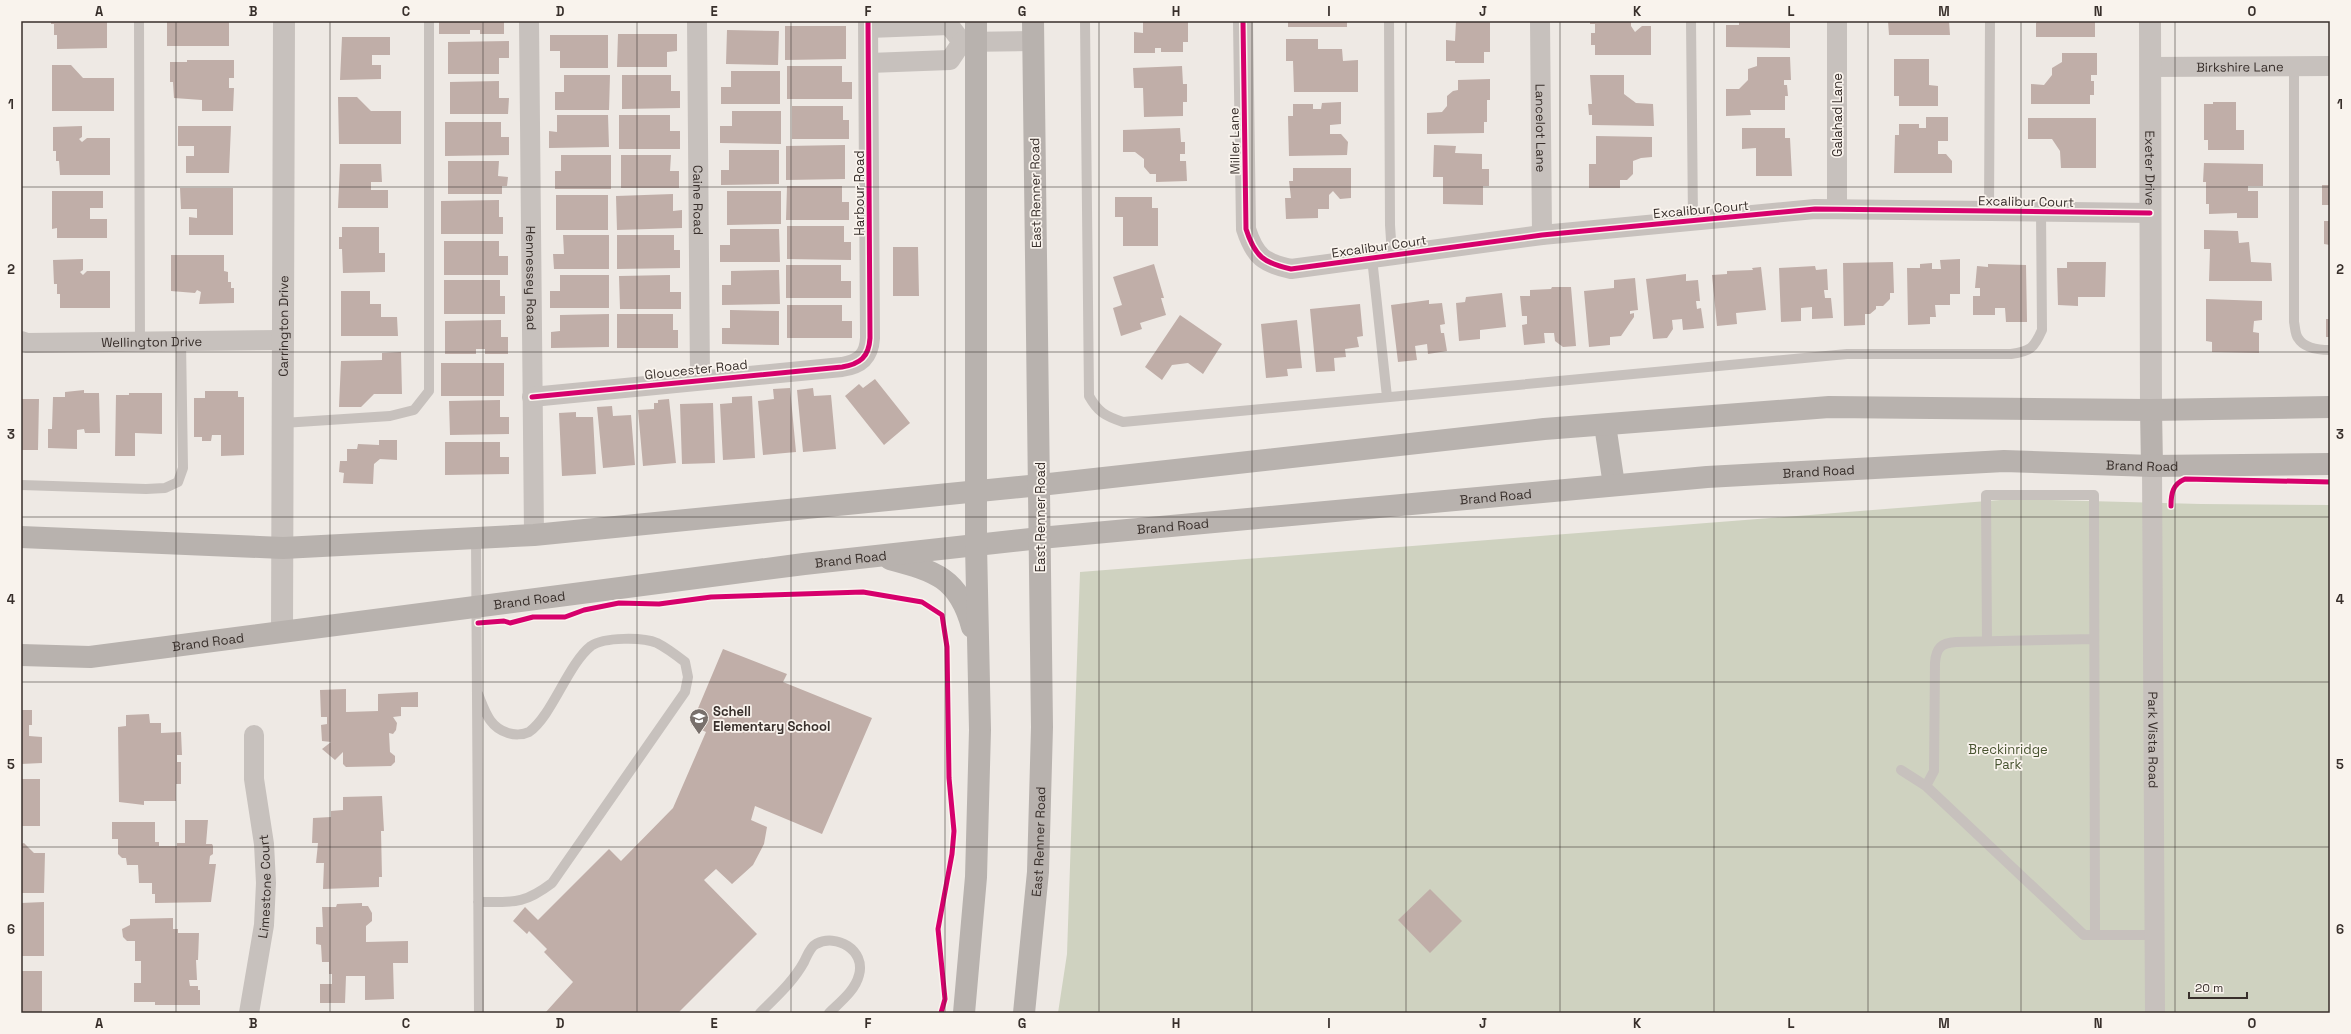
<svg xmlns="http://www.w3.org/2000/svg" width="2351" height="1034" font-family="'Space Grotesk',sans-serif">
	<rect width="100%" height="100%" fill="#eee9e4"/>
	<path fill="#cfd2c0" d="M2013 499 2201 504 2330 505V1013H1058L1067 954 1080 572Z"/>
	<path fill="#c0aea8" d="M51 21H107V48L57 49V35H54V24H51Z
		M167 21H229V46H167Z
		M439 21H504V34H480V30H470V34H439Z
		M1143 21H1188V42H1183V52H1161V48H1155V53H1134V32L1143 33Z
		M1288 21H1347V27H1288Z
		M1456 21H1490V52H1484V63H1455V61H1446V40L1455 41Z
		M1590 21H1631V26L1635 32 1642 26H1651V55H1595V45H1591V33H1595V24H1590Z
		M1739 21H1790V48L1726 47V25H1739Z
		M1888 21H1949L1950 35H1889Z
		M2038 21H2095V37H2036V23Z
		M785 26H846V59L785 60Z
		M727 30 779 31 778 65 726 64Z
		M618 34H677V51L667 52V67H617Z
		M550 35H608V68H560V51H550Z
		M342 37H390V55H372V65H381V79L340 80Z
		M1286 39H1318V49H1342L1343 61 1358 60V92H1294L1293 61H1286Z
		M509 41V58H499V74H448V42Z
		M2062 53H2097V75H2091V81H2094V95H2090V104H2031V84L2044 85 2052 75V68L2062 62Z
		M1757 57H1790L1791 80H1784V85H1787L1788 96H1785V110H1750L1751 115 1726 116V89H1739L1748 80V69L1757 66Z
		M1894 59H1929V85L1938 86V106H1899V96H1894Z
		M187 60H234V78H229V88H234L233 111H202V100L174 98 173 82H170V62H187Z
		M52 65H71L83 78H114V111H52Z
		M787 66H842V82H852V99H787Z
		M1182 66 1183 84H1187V102H1183V116L1144 117 1143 88H1134L1133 68Z
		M731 71H780V104H721V87H731Z
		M564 75H610L609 110H555V92H564Z
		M622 75H671V91H680V108L622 109Z
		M1590 75H1624V94L1636 103 1653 104 1654 126 1592 125V115H1589L1588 104H1592Z
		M1490 79V100H1487V122H1484V133L1427 134V113L1442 112 1447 106V96L1453 91 1458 90V80Z
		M499 81V98H509L508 114H450V82Z
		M338 97H357L371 111H401V144H339Z
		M1341 102V124L1330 125V134H1341L1348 142 1347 155 1289 156 1288 116H1293V104H1313V109H1321L1322 103Z
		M2213 102H2236V130H2244V150H2208V140H2204V104H2213Z
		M792 106H843V120H849V139H792Z
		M732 111H781V144L720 143V126H732Z
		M557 115H608L609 147 549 148V131L557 132Z
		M619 115H670V131H680V149H619Z
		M1926 117H1948V141H1938V154H1946L1952 161V173H1894L1895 135H1899V124H1919V128H1926Z
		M2028 118H2096V168H2061L2060 151 2052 139H2028Z
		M445 122H501V137H509V155L445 156Z
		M82 126V137L79 139 82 142 87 138H110V175H60L59 161H56V151H53V127Z
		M178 126H231L229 173H186V156H194V146H178Z
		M1180 128 1181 142H1185V154H1180V161H1186L1187 181 1156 182V174H1150L1144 167V159L1135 152H1123V130Z
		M1742 128H1785V138H1790L1792 176H1756V148L1742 149Z
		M1596 136 1652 137V157L1641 158 1633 161V174L1627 180H1620V188H1589V164H1596Z
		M845 145V179L786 180V146Z
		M1434 145 1456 146 1455 153 1482 154V169H1489V186H1483V205L1443 204V177H1433Z
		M729 150H779V184L721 185V170H729Z
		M561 155H611V189H555V171H561Z
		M621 155H671L670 171H679V188H621Z
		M448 161H499L498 176 508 177 507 186H502V194H448Z
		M2204 163 2263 164V186H2248V191H2258V218H2237V213L2209 214V204H2206V182H2203Z
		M340 164H381L382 182H371V190H388V208H338Z
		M1293 168H1351V198L1340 199 1333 191 1329 195V209H1318V218L1286 219 1285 198H1291L1289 181H1293Z
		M2322 185H2330V205H2322Z
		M787 186H842V202H849V220H786Z
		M180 188H233V235H189V217L197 218V209H181Z
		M52 191H103V208H90V219H107V238H57V228L52 229Z
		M727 191H781V224L727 225Z
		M673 194V211L682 210V228L617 230 616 196Z
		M556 195H608V230H556Z
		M1115 197H1152V208H1158V246H1123V217H1115Z
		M499 200V217H503V234H441V201Z
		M2324 221H2330V245L2324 244Z
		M787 226H844V242H851V260L787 259Z
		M342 227H379V253H385V272L343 273 342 249H339V237H342Z
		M730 229H779L780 262H720V245H730Z
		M2204 230 2238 231 2239 243 2249 242 2251 262 2271 263 2272 281H2209L2210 249H2204Z
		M563 235H609V269H554L553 254H564Z
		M617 235H674V250H680V268L617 269Z
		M444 241H499V256H508V275H444Z
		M893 247H918L919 296H893Z
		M171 255H224V271L228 272V282H231V288H234V303L199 304 201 292 197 290 195 293 171 291Z
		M83 259V270L80 272 83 275 87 271H110V308H60V294H57V284H54L53 260Z
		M1960 259V294H1950V305H1935L1936 317H1930V324L1908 325 1907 268H1920V264L1932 263V269H1941L1940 260Z
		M1893 262 1894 293H1890V299L1883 306H1876V309L1870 314H1865V325L1844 326 1843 263Z
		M2067 262H2106L2105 297H2078V306L2058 305 2057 268H2067Z
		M1154 264 1164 298H1161L1166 315 1140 323 1142 329 1121 336 1113 308 1122 305 1113 277Z
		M1988 264 2026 265 2027 322H2006L2005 308H1995V315H1973V296H1980V288H1975L1977 266 1988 267Z
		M786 265H841V281H851V298H786Z
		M1815 266 1816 270 1827 269 1828 290H1824L1825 298H1831L1833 318 1812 319V307L1801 308V321L1781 322 1779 268Z
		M1761 267 1766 310 1736 313 1737 324 1717 326 1712 275 1727 274V271L1753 270 1752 268Z
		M779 270 780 304 722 305V285H731V271Z
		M1686 274V281L1698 280 1700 301H1696L1697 309 1701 308 1704 328 1683 330 1682 319 1672 320 1673 329 1667 338 1653 339 1646 279Z
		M560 275H609V308H550V291H560Z
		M670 275V292H681V309H620L619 276Z
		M1635 278 1638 310 1630 311V314L1634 313V317L1621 336 1610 337V345L1589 347 1584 291 1614 288V280Z
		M444 280H500V296H505V314H444Z
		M1552 287H1571L1576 346 1563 347 1555 341 1554 333H1544L1545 343 1524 345 1522 325 1527 324V316H1522L1520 296H1530V290L1551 289Z
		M341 291H370V304H381V317H397L398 336H341Z
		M1502 293 1506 327 1480 330V339L1459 341 1456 303 1465 302 1466 297Z
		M2206 299 2262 301V320L2254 321 2253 332 2259 333V353L2212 352V342L2206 341Z
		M1429 300V304L1442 303 1445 324 1440 325 1441 333H1444L1447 351 1428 354 1427 344 1415 346 1417 360 1398 362 1391 305Z
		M1360 304 1363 336 1357 337 1359 347 1345 349 1346 357 1334 358 1335 371 1316 372 1310 309Z
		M787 305H842V321H852V338H787Z
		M730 310 779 311V345L722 344V328H730Z
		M609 314V347L551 348V332L560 331V315Z
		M617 314H673V330H678V348H617Z
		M1180 315 1222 344 1203 374 1188 363 1172 365 1162 380 1145 367Z
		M2326 319H2330V337H2326Z
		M501 320V337H508V354H485V349H476V354H445V321Z
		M1297 320 1302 368 1287 369 1288 376 1266 378 1261 324Z
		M401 352 402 394H374L361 407H339L341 361 382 360V353Z
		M441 363H504V396H441Z
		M875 379 910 423 884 445 845 396 859 384 863 388Z
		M790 388 796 452 763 455 758 401 774 399 773 389Z
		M813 388 814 396 831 395 836 449 803 452 797 390Z
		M84 390V393H99L100 433H85L84 429 77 430V449L48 448V429H52L53 397H65V392Z
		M205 391H238V397H244V455L221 456V435H212L211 441H202V437H194V398H205Z
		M129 393H162V434L135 433V456H115L116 395H129Z
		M752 396 755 458 723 460 720 404 732 403V397Z
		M21 399H39L38 450H21Z
		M669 399 676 463 643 466 638 410 654 409V403H658V400Z
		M500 400V417H509V434L450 435 449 401Z
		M713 403 715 463 682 464 680 404Z
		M612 406 613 416 631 415 635 465 603 468 597 407Z
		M576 412V417H593L596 474 562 476 559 413Z
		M379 440H397V460L380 459 374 464 373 484 343 483 344 473 339 472 340 461H347V449H357L358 444 379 445Z
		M445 442H500V457H509V474L445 475Z
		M723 649 787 674 783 682 872 718 822 834 755 806 751 820 767 827 764 844 753 865 732 884 716 869 704 880 757 934 678 1013H545L573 982 544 952 547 949 529 931 527 934 513 921 525 907 538 920 609 849 621 861 673 808 706 732 691 725Z
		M346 689V712L378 711V694L418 692V707H401V716L393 717 397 723 396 730 393 734 389 733 390 752 395 756V762L391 766 346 767 343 764V752L335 760 322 749 331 742 322 741 321 725 327 724V717H321L320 690Z
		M21 710H32V725H29V736L42 737V763L21 764Z
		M149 714 150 723H161V733L181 732 182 755H177V762H181V784H176V801H144V805L119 802 118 727 126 726V715Z
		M21 779H40V826H21Z
		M382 796 384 831H381L382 877H379V887L323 889 324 863H316L318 843H312L313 818 331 817V811L343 810V797Z
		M185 820H208L206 844H212L213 846V854L210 856 209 864H216L211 902 155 903V894H152V883H139L138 865H127L126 858H122L118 854V839H112V822H155V842H159V846H177V843H185Z
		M24 843 34 853H45L44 893H21V844Z
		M1430 889 1462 921 1430 953 1398 920Z
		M44 902V956H21V903Z
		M362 903V906H368L372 913V921L366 926V942L408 941V963H393L394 999 365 1000V976H346L345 1003H320V984H332V974H329V962H322L321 945 316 944V927H323L322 907H336L337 904Z
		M173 918V929H178V933H199L198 960H196L197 980H189L190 986H198V990H200V1005H155V1002H134V983H141V961H135V941H127L123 937 122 929 130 925V919Z
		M21 971H42V1013H21Z"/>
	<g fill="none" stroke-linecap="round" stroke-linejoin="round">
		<path stroke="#c7c1bd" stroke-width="10" d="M139 21 140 342
			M1085 21 1089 396C1098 412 1105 416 1123 422L1847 354H2011C2031 351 2034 348 2042 330L2041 212
			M1389 21 1390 225 1392 255
			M1691 21 1693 221
			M2294 66V322C2295 326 2295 334 2298 338 2304 348 2319 350 2330 350
			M1989 211 1990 21
			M1372 258 1387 397
			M283 423 390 416 414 410 429 391V21
			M21 485 146 489 165 488 178 482 183 468 181 342
			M476 538 479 1013
			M1987 641 1986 495H2094L2095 935
			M478 694C485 711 489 727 508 733 514 735 523 735 529 732 552 716 568 664 591 646 604 637 643 637 657 643 667 648 676 655 685 662L688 677 685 692 552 883C523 905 513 902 478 902
			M1901 770 1926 786 2084 935H2155
			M1926 786 1934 771 1935 663C1936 648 1941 643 1956 642L2094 639
			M760 1013C776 997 793 982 804 962 807 956 810 947 816 944 836 933 866 950 859 975 855 991 840 1002 829 1013"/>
		<g stroke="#c7c1bd" stroke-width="20">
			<path id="s1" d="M529 21 534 535"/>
			<path id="s2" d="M697 21 700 379"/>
			<path d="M1243 21 1246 229C1255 257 1264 263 1291 269L1542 235 1815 209 2150 213"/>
			<path id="s3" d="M1540 21 1542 235"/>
			<path d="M869 28 949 25 962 42"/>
			<path d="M962 42 1033 41"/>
			<path d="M869 63 950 60 962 42"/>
			<path id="s4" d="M2150 67 2330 66"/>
			<path d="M1837 209V21"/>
			<path id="s5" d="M21 341 27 343 282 340"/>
			<path d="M532 397 842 367C860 364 869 357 870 338L868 21"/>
			<path id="s6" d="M2152 466 2155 1013"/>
			<path id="s7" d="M249 1013 264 925 266 883 264 844 254 779V735"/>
		</g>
		<g stroke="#c7c1bd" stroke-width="22">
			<path id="s8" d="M2150 21 2151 410"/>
			<path id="s9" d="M282 631 284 21"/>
		</g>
		<g stroke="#b8b2ae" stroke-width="22">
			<path d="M2151 410 2152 466"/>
			<path d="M1605 425 1614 485"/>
			<path d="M21 537 283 548 534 535 1040 485 1544 429 1829 407 2151 410 2330 407"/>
			<path d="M890 559C935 571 959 578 972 627"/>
			<path id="s10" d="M21 655 90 657 804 564 1040 538 1707 477 2004 461 2152 466 2330 464"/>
			<path d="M964 1013 976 877 980 730 976 545V21"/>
			<path id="s11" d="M1024 1013 1038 872 1042 727 1033 21"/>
		</g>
		<g stroke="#f9f3ed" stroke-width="8">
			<path id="cycleway" d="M1243 21 1246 229C1255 257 1264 263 1291 269L1542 235 1815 209 2150 213
				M532 397 842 367C860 364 869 357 870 338L868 21
				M2171 506C2171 493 2173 484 2185 479L2330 482
				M478 623 504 621 510 623 533 617H565L584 610 619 603 659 604 711 597 863 592 922 602 942 615 947 647 949 778 954 831 952 854 938 929 945 999 941 1013"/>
		</g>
		<use href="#cycleway" stroke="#d6006c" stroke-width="5"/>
	</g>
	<path fill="none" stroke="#382f2b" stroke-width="1" stroke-opacity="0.55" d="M176 21V1013M330 21V1013M483 21V1013M637 21V1013M791 21V1013M945 21V1013M1099 21V1013M1252 21V1013M1406 21V1013M1560 21V1013M1714 21V1013M1868 21V1013M2021 21V1013M2175 21V1013M21 187H2330M21 352H2330M21 517H2330M21 682H2330M21 847H2330"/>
	<defs>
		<g id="school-pin" transform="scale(1)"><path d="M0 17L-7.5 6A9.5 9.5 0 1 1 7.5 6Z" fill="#78706c" stroke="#f9f3ed"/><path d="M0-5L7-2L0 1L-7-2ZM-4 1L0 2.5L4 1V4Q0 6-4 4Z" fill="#fff"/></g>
	</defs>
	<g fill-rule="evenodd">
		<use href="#school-pin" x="699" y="718"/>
	</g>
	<g text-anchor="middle" stroke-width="3.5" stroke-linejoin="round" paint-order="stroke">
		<g font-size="13" fill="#382f2b" stroke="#f9f3ed">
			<text dy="5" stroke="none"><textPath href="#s4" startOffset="90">Birkshire Lane</textPath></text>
			<text transform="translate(1837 115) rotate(-90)" y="5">Galahad Lane</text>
			<text dy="5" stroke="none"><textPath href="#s3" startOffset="107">Lancelot Lane</textPath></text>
			<text transform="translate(1234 141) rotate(-91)" y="5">Miller Lane</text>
			<text dy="5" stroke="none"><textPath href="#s8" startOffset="147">Exeter Drive</textPath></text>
			<text transform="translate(859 193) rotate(-90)" y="5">Harbour Road</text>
			<text transform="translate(1035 193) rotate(-91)" y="5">East Renner Road</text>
			<text dy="5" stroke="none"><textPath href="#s2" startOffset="179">Caine Road</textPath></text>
			<text transform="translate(2026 201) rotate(1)" y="5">Excalibur Court</text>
			<text transform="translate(1701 209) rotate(-5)" y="5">Excalibur Court</text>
			<text transform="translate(1379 246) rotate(-8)" y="5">Excalibur Court</text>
			<text dy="5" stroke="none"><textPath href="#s1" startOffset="257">Hennessey Road</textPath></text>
			<text dy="5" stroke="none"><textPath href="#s9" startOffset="305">Carrington Drive</textPath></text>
			<text dy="5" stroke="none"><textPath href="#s5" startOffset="131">Wellington Drive</textPath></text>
			<text transform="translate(696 369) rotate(-6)" y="5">Gloucester Road</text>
			<text dy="5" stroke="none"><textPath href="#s10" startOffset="2132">Brand Road</textPath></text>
			<text dy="5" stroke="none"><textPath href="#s10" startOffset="1808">Brand Road</textPath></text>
			<text dy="5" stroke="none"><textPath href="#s10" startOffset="1484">Brand Road</textPath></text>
			<text transform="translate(1040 517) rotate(-90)" y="5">East Renner Road</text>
			<text dy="5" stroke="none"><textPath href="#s10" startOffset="1160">Brand Road</textPath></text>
			<text dy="5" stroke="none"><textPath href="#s10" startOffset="836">Brand Road</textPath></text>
			<text dy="5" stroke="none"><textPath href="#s10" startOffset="512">Brand Road</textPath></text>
			<text dy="5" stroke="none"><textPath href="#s10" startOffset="188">Brand Road</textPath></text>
			<text dy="5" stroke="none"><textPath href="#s6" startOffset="274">Park Vista Road</textPath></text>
			<text dy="5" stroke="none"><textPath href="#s11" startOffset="172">East Renner Road</textPath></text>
			<text dy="5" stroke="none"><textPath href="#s7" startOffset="128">Limestone Court</textPath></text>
		</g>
		<g font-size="13" font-weight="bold" fill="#382f2b" stroke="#f9f3ed" text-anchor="start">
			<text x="713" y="716">Schell<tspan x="713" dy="15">Elementary School</tspan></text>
		</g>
		<g font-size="13" fill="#485431" stroke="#f9f3ed">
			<text x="2008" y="754">Breckinridge<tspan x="2008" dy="15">Park</tspan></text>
		</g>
	</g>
	<rect width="2351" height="1034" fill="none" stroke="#f9f3ed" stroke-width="44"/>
	<path d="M2189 992v6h58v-6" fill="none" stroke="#382f2b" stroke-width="2"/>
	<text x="2195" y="992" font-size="12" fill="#382f2b" stroke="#f9f3ed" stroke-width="3" paint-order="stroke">20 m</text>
	<rect x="22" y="22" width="2307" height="990" fill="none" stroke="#382f2b" stroke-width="1.5"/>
	<g font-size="13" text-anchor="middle" font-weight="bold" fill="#382f2b">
		<text x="99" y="16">A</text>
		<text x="253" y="16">B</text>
		<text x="406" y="16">C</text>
		<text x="560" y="16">D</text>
		<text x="714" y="16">E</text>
		<text x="868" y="16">F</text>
		<text x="1022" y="16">G</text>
		<text x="1176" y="16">H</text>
		<text x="1329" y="16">I</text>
		<text x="1483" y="16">J</text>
		<text x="1637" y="16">K</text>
		<text x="1791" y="16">L</text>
		<text x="1944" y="16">M</text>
		<text x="2098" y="16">N</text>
		<text x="2252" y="16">O</text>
		<text x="11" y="109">1</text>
		<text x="2340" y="109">1</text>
		<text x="11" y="274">2</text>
		<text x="2340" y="274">2</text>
		<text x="11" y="439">3</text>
		<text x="2340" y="439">3</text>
		<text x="11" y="604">4</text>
		<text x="2340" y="604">4</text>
		<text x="11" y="769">5</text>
		<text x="2340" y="769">5</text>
		<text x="11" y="934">6</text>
		<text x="2340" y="934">6</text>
		<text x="99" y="1028">A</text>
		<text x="253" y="1028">B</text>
		<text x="406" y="1028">C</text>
		<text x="560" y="1028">D</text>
		<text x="714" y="1028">E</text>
		<text x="868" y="1028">F</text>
		<text x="1022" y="1028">G</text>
		<text x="1176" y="1028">H</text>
		<text x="1329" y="1028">I</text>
		<text x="1483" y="1028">J</text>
		<text x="1637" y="1028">K</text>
		<text x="1791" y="1028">L</text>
		<text x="1944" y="1028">M</text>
		<text x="2098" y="1028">N</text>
		<text x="2252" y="1028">O</text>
	</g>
</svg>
